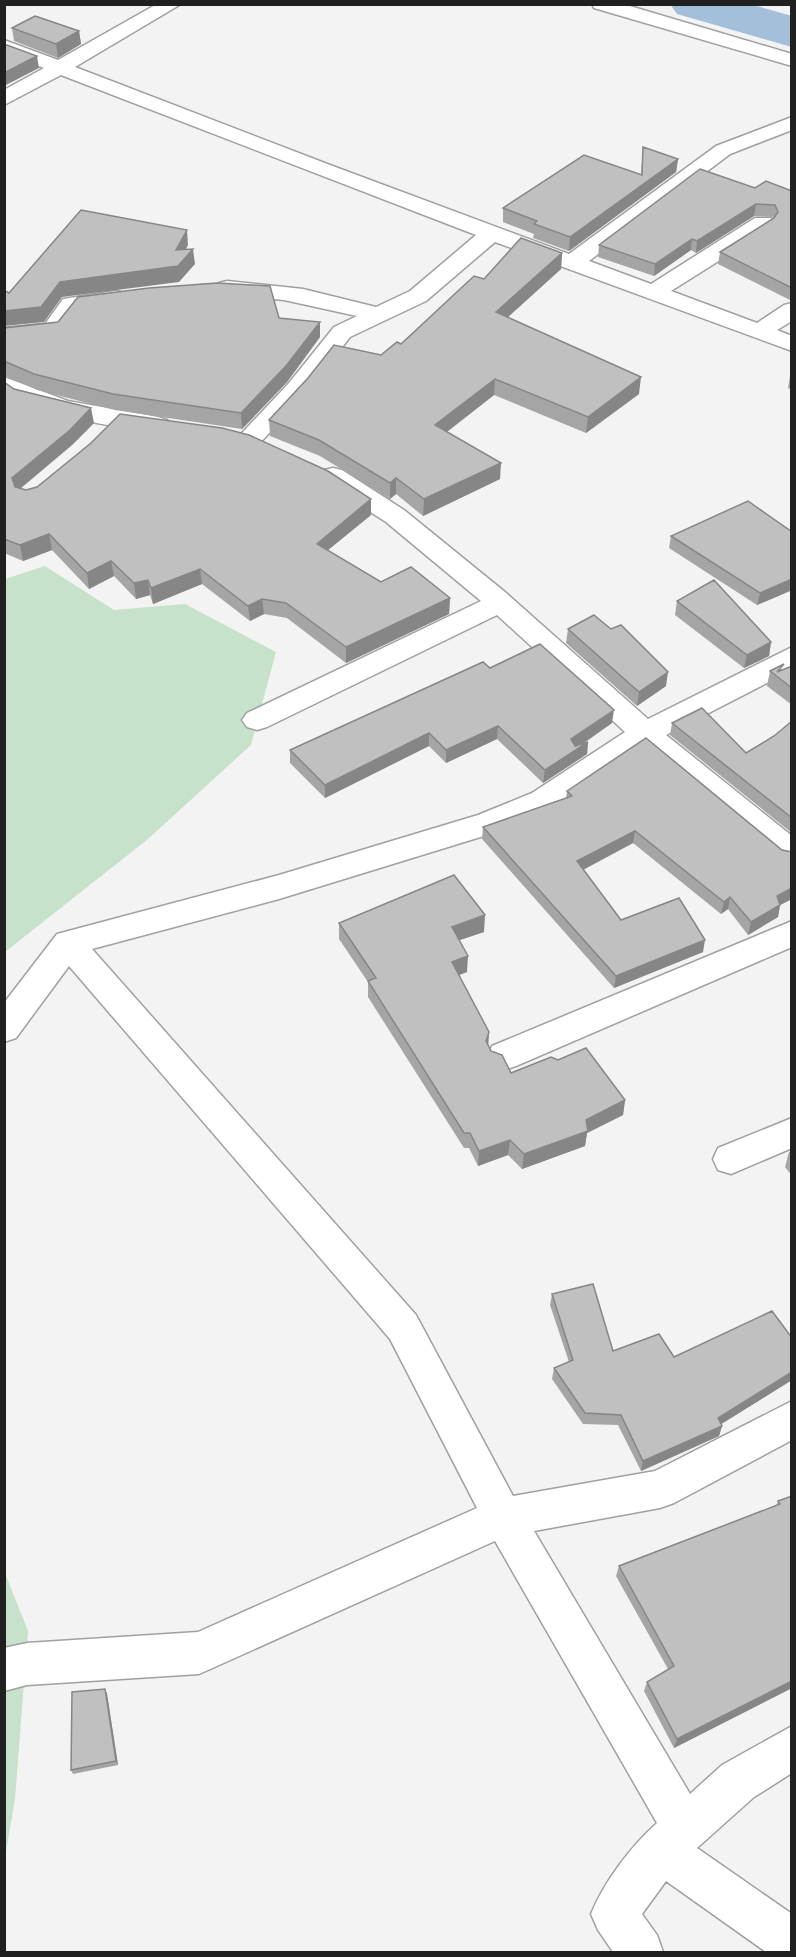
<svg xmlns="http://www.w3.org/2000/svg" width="796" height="1957" font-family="'Exo 2',sans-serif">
	<rect width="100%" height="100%" fill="#f3f3f4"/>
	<path fill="#c7e2ca" d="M45 566 114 610 185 604 276 652 251 745 148 839 5 952V579Z
		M5 1573 28 1631 15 1799 5 1858Z"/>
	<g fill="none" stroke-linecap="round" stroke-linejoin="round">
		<path fill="#a4bfda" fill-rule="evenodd" d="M670 4H750L792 16V47L677 14Z"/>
		<g stroke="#a0a0a1" stroke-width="3">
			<path id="street" d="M157 4H181L75 67 330 165 569 254 716 146 792 117V130L730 154 589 261 651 284 755 218H771L774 223 771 228 671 291 757 323 784 305 792 303V321L777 330 792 336V351L495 242 426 301 350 337 307 393 258 445 249 448 240 445 236 440 240 435 289 383 334 327 357 316 284 300 227 295 219 293 215 288 219 283 227 281 303 289 376 307 410 291 476 235 61 75 4 105V90L44 68 4 53V40L58 60Z
				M592 4H623L792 54V66L594 8Z
				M116 291 124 293 128 298 124 303 78 310 60 335 4 342V328L45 324 63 299Z
				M4 377 68 401 158 417 167 420 171 425 167 430 158 433C106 425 52 418 4 394Z
				M333 468 342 470 404 510 505 592 648 719 792 647V670L666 735 792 836V864L781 861 644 748 554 809 500 831 279 899 92 949 416 1315 513 1496 655 1471 792 1401V1440L674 1503 660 1508 534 1531 690 1794 722 1765 792 1726V1773L754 1797 697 1848 792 1914V1952H766L666 1881 642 1914 657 1935 663 1952H613L598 1930 591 1914C604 1882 631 1846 657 1823L495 1541 199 1674 27 1685 4 1691V1648L27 1643 198 1632 477 1508 390 1339 69 966 16 1038 4 1042V1003L57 934 279 875 478 815 532 793 625 732 497 615 267 727 257 730 247 727 242 720 247 713 481 601 386 522 324 482 320 476 324 470Z
				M792 921V947L516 1066 504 1070 492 1066 487 1056 492 1046Z
				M792 1118V1148L731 1174 718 1170 713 1159 718 1148Z"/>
		</g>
		<use href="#street" fill="#fff" fill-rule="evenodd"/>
	</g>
	<path fill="#a6a5a6" d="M12 28 79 31 81 44 58 58 14 41Z
		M643 147 678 159 676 172 569 251 533 238 534 234 503 222V208L641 175Z
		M755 188 792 191V301L718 264 720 252 774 218 773 217 754 216 696 253 691 250 654 276 598 257 599 245Z
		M562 253 561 269 508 317 639 394 586 433 494 395 447 432 500 479 423 516 396 494 390 499 320 456 270 436 269 420 401 344 484 279Z
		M279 318 320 337 287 382 242 429 115 410 37 390 4 375V328Z
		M792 375V390L788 388 790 376Z
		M4 382 14 389 94 423 72 445 21 488 26 490 371 499V515L328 550 381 582 450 598 449 614 346 663 287 618 264 614 250 621 202 584 153 604 150 595 136 599 114 576 89 589 52 550 23 561 4 553Z
		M792 532V590L757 605 669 548 671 536Z
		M677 601 771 642 769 656 744 668 675 615Z
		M568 629H611L666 686 637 706 566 643Z
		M792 666V705L767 686 770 671 783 669Z
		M490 668 612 723 583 744 588 742 587 754 543 783 497 739 446 763 429 746 325 798 290 763V750Z
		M792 721V833L670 735 672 723 746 753 774 736Z
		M567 791 792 852V899L780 905 778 917 748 935 728 909 721 914 633 843 583 870 621 920 703 952 614 988 482 839 483 827 566 798Z
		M339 923 484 932 459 940 467 972 459 975 489 1032 488 1046 491 1051 511 1073 625 1100 623 1115 587 1133 585 1146 522 1169 508 1155 478 1166 469 1148H464L368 997V982L339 939Z
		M792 1151V1176L785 1167 789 1152Z
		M552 1294 613 1351 674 1357 792 1338V1380L721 1424 722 1426 719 1436 641 1471 618 1425 583 1424 552 1379 554 1368 569 1362 550 1305Z
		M792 1496V1688L674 1748 644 1691 647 1682 668 1669 616 1576 619 1566 776 1506 778 1501Z
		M105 1689 107 1694 118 1765 73 1774 71 1770Z"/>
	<path fill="#878687" d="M79 31 81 44 58 58 56 44Z
		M37 56 39 68 4 86V73Z
		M678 159 676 172 569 251 570 237Z
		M756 204 754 216 696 253 697 241Z
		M187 230 188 245 178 265 176 250Z
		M692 239 691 250 654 276 655 264Z
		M193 249 195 264 179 282 62 297 44 322 4 326V311L60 282Z
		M562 253 561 269 496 328V312Z
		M320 322V337L287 382 242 429 241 413Z
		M641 377 639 394 586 433 588 417Z
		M495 379 494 395 435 441V425Z
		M91 408 94 423 72 445 15 493 12 478Z
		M501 463 500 479 423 516 424 499Z
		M396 478V494L390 499V483Z
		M371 499V515L317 559V544Z
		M49 534 52 550 23 561 20 545Z
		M111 561 114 576 89 589 87 573Z
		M200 569 202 584 153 604 151 588Z
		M792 579V590L790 591 757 605 760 593Z
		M148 580 150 595 136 599 134 583Z
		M450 598 449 614 346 663V647Z
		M262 599 264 614 250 621 248 606Z
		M771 642 769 656 744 668 747 655Z
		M668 672 666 686 637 706 639 692Z
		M614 710 612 723 570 752 571 739Z
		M498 726 497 739 446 763V750Z
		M429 733V746L325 798V785Z
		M588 742 587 754 543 783 545 770Z
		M635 831 633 843 575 874 577 861Z
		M792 888V899L774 908 777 896Z
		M730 897 728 909 721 914 724 902Z
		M780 905 778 917 748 935 751 922Z
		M485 915 484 932 451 943 452 927Z
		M705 940 703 952 614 988 616 976Z
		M468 956 467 972 451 978 452 962Z
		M489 1032 488 1048 486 1041Z
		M625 1100 623 1115 587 1133 585 1146 522 1169 524 1154 586 1120Z
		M510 1140 508 1155 478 1166 479 1151Z
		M792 1372V1380L715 1428 718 1418Z
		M722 1426 719 1436 641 1471 643 1461Z
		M792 1681V1688L674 1748 677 1739Z
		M105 1689 107 1694 118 1765 116 1761Z"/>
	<path fill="#c1c0c1" stroke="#878687" stroke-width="1.5" d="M35 16 79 31 56 44 12 28Z
		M4 44 37 56 4 73Z
		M643 147 678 159 570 237 534 224 537 221 503 208 584 155 642 175Z
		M700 169 755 188 766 181 792 191V288L720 252 774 218 778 212 775 205 756 204 697 241 692 239 655 264 599 245Z
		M81 210 187 230 176 250 193 249 178 266 60 282 41 307 4 311V290L9 293Z
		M521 238 562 253 496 312 641 377 588 417 495 379 435 425 501 463 424 499 396 478 390 483 319 440 269 420 308 378 334 345 381 355 397 342 401 344 474 276 484 279Z
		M217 283 270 286 279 318 320 322 286 366 241 413 113 394 34 374 4 361V328L58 322 78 297 149 288Z
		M4 382 14 389 91 408 70 430 12 478 15 487 26 490 37 487 91 443 120 414 222 428 249 435 328 471 371 499 317 544 381 582 411 567 450 598 346 647 286 603 262 599 248 606 200 569 151 588 148 580 134 583 111 561 87 573 49 534 20 545 4 539Z
		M748 501 792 532V579L760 593 671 536Z
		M714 580 771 642 747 655 677 601Z
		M594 615 611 629 621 625 668 672 639 692 568 629Z
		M540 644 614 710 571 739 575 746 588 742 545 770 498 726 446 750 429 733 325 785 290 750 483 662 490 668Z
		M784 664 777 672 792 666V688L770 671Z
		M702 708 746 753 774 736 792 721V818L672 723Z
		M646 738 782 850 792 852V888L777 896 780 905 751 922 730 897 724 902 635 831 577 861 621 920 679 898 705 940 616 976 483 827 572 796 567 791Z
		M454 875 485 915 452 927 468 956 452 962 489 1032 486 1041 491 1051 502 1055 511 1073 551 1057 558 1060 586 1048 625 1100 586 1120 588 1131 524 1154 510 1140 479 1151 470 1133H464L368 981 376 978 339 923Z
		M593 1284 613 1351 659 1334 674 1357 772 1311 792 1338V1372L718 1418 722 1426 643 1461 621 1415 585 1413 554 1368 573 1360 552 1294Z
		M792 1496V1681L677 1739 647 1682 674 1666 619 1566 780 1504 778 1501Z
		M105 1689 116 1761 71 1770 72 1692Z"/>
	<rect width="796" height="1957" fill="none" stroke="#202021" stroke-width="12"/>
</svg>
